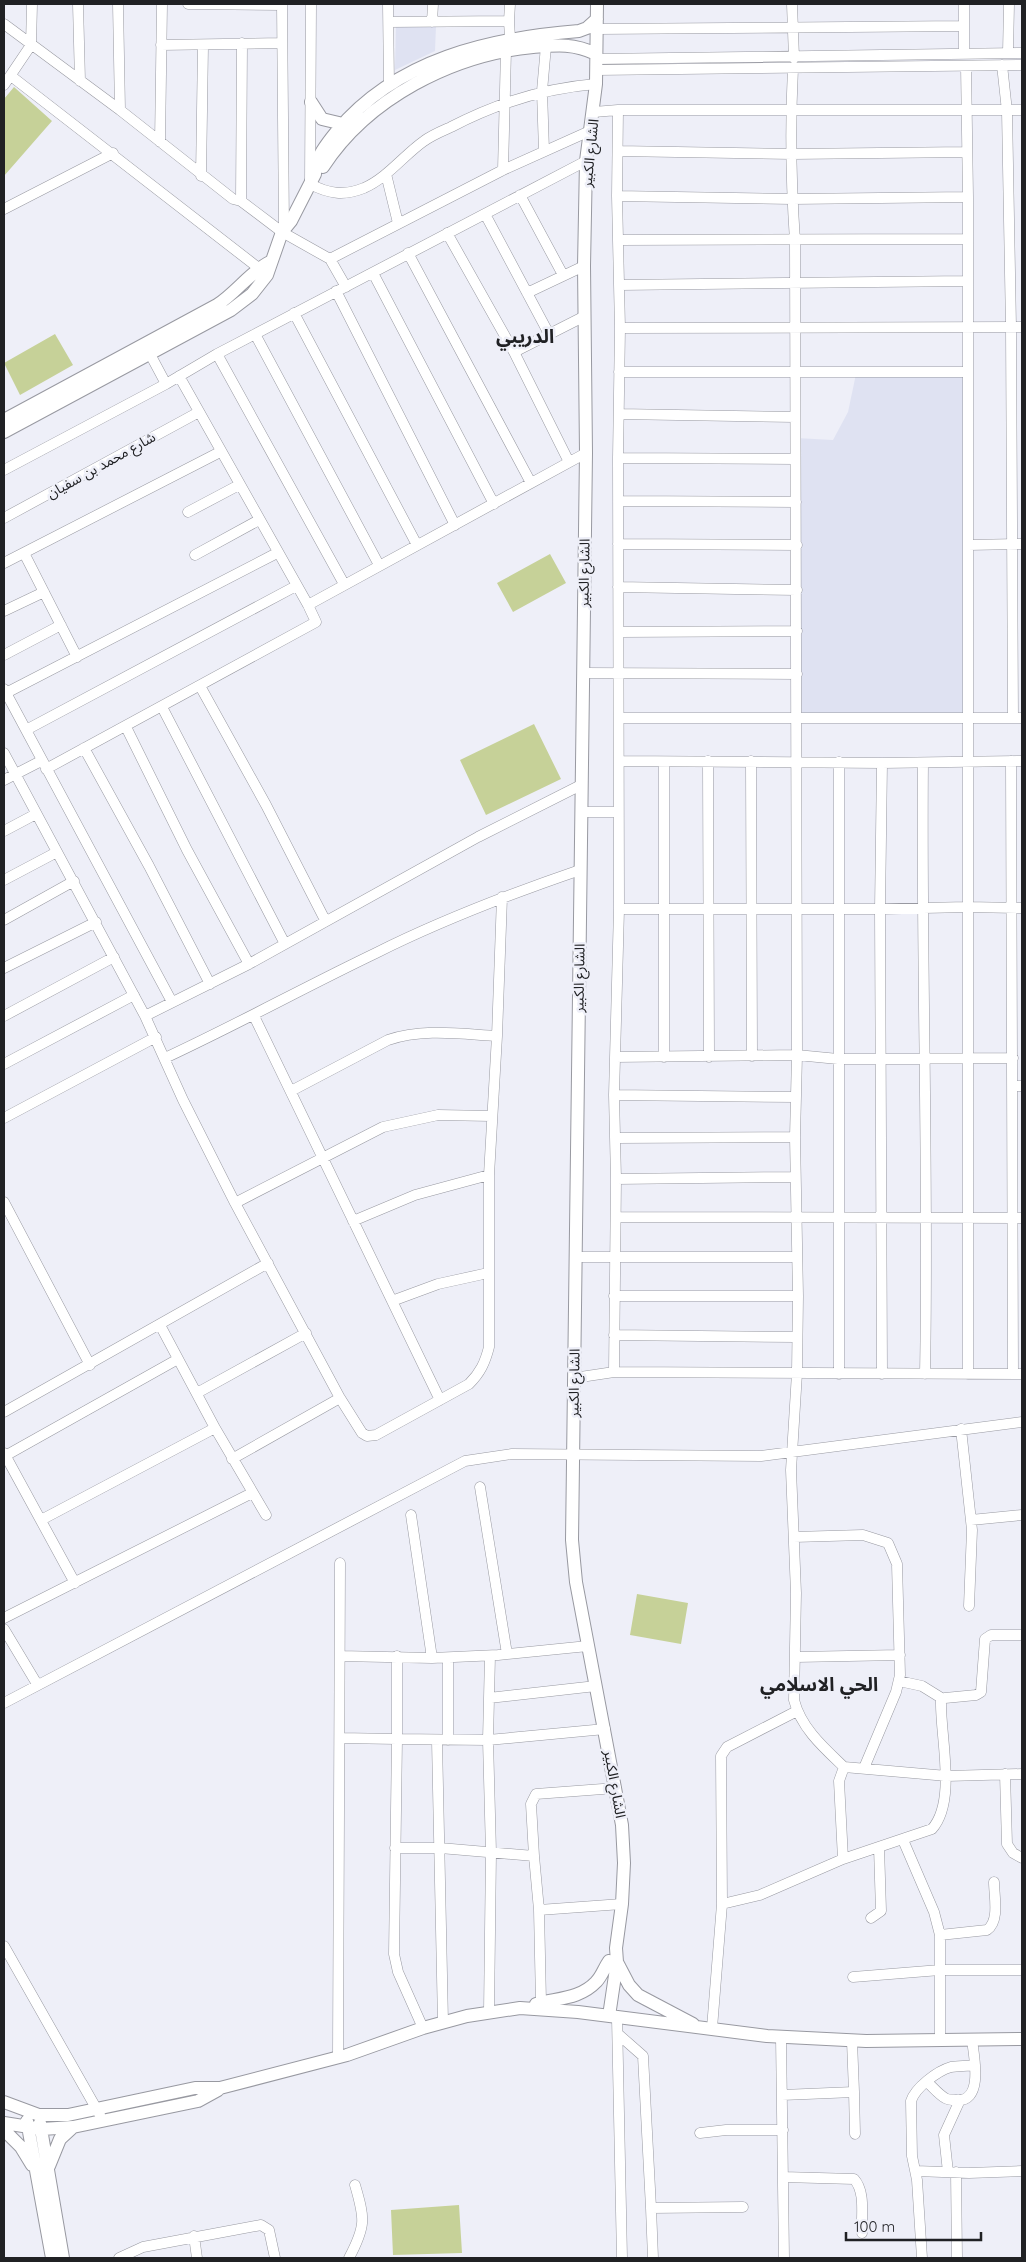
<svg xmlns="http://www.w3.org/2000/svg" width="1026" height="2262" font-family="Quicksand,'Noto Sans Arabic',sans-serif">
	<rect width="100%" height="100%" fill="#eeeff8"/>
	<path fill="#dfe2f2" d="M396 25 436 26 435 51 395 70Z
		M967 373V719H797L796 438 833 440 848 412 856 374Z"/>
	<path fill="#c6d198" d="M14 87 52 121 4 176V99Z
		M55 334 73 365 20 395 4 363Z
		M550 554 566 583 513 612 497 583Z
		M534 724 561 779 486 815 460 760Z
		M637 1594 688 1603 681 1644 630 1635Z
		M459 2205 462 2253 393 2255 391 2210Z"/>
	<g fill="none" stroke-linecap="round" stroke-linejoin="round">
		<g stroke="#9899a1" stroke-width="11">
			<path id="minor" d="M78 4 80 81
				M118 4 120 110
				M188 4 282 5
				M282 4 284 230
				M311 4 310 184C329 194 344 196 364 188 387 178 404 155 424 141 432 135 442 131 451 127 497 103 545 88 596 84
				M388 4 389 85
				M792 4 794 58
				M509 21 510 4
				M389 22 509 21 510 38
				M432 22 433 4
				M4 24 120 110 233 199 241 201 282 232 330 259 503 170 592 130
				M597 29 964 26
				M161 45 282 43
				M964 53V4
				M1008 53 1009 4
				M596 59 1022 53
				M1002 65 1007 111 1011 327 1013 718
				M966 66 968 197V1374
				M793 68C790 126 791 183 795 241L797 1055 795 1137 798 1296 797 1373 791 1470 796 1593 794 1700C801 1728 824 1748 844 1767L947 1776 1022 1774
				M596 70 1022 65
				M11 76 265 273
				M4 85 31 45 32 4
				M618 110 617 196 620 328 618 458 619 909 614 1095 616 1179 614 1372 1022 1374
				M594 112 618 110H1022
				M160 142 162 4
				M544 151 542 91 546 46
				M618 151 792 154 967 152
				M503 170 506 50
				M386 174 398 223
				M201 176 203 46
				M520 195 563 275
				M617 196 792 199 968 197
				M241 201 242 43
				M4 209 113 153
				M485 214 549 334
				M447 233 514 352 569 462
				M618 240 967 239
				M408 253 531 483
				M330 259 346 287
				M373 273 494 504
				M620 285 967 281
				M336 291 455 525
				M527 293 584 266
				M294 313 417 545
				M620 328 1022 327
				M255 334 379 565
				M514 352 585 316
				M150 354 166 384
				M217 354 344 584
				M619 372H967
				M619 414 795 417
				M618 458 795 459
				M4 470 166 384 217 354 586 161
				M618 501 796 502
				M188 512 239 485
				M4 518 199 412
				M618 544 797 545
				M968 545 1022 544
				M24 553 77 657
				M195 555 259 520
				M4 563 220 452
				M618 587 797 590
				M308 605 586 453
				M4 611 44 592
				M619 632 797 631
				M4 655 61 625
				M583 673 797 674
				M200 686 266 805 325 920
				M4 689 172 1002
				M6 693 277 553
				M162 707 285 944
				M619 718H1022
				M126 727 187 850 249 964
				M26 730 296 586
				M84 748 149 866 210 984
				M4 753 145 1016 183 1100 235 1203 340 1398 362 1433 367 1436 376 1435 469 1384C480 1373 485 1363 489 1347V1175L497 1036 502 897
				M619 761 882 763 1022 761
				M708 761 709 1057
				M751 761 752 1056
				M1011 761 1013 1374
				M664 762V1057
				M882 763 880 909 882 1374
				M923 763C921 967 929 1170 925 1374
				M46 769 316 622 308 605 179 376
				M4 780 41 761
				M581 812H618
				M4 831 36 814
				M4 880 57 852
				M619 909H880L967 907 1022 908
				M4 920 74 881
				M4 968 96 922
				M4 1016 114 957
				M145 1016 249 964 478 837 581 785
				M254 1016 440 1400
				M615 1057 797 1055 838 1059 1013 1058
				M165 1058C236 1025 305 987 376 953 442 920 510 894 580 870
				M4 1064 134 995
				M1012 1086H1022
				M291 1091 388 1040C423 1028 461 1034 497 1036
				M614 1095 796 1097
				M4 1118 156 1037
				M616 1138 795 1137
				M616 1179 795 1177
				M4 1202 90 1365
				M235 1203 383 1127 438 1115 491 1116
				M616 1217 1022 1218
				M353 1221 415 1195 489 1175
				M575 1257H797
				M614 1296H798
				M392 1301 438 1284 488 1273
				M160 1325 215 1428 266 1515
				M614 1335 796 1337
				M839 1374V762
				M574 1378 614 1372
				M197 1393 306 1333
				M4 1412 268 1263
				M961 1429 972 1530 969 1606
				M4 1453 75 1583
				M5 1456 178 1359
				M232 1459 340 1398
				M480 1487 507 1654
				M411 1515 432 1658
				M41 1520 215 1428
				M971 1520 1022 1515
				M794 1537 863 1535 888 1543 897 1564 900 1675 896 1692 864 1768
				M4 1618 252 1493
				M4 1629 37 1684
				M340 1656 432 1658 498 1655 588 1646
				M490 1656 488 1740 605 1729
				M796 1657 900 1655
				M448 1658V1740
				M899 1681 922 1686 943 1699
				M489 1698 596 1686
				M4 1703 465 1461 512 1454 761 1456 1022 1422
				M340 1738 397 1739V1656
				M437 1741 443 2022
				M1005 1774 1007 1844 1013 1853 1022 1858
				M903 1840 934 1912 940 1935V2040
				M395 1848H440L534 1856 539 1910 541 2002
				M534 1856 531 1804 536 1794 616 1788
				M843 1859 839 1781 844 1767
				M722 1904 760 1895 843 1859 932 1829C957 1801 940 1736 941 1701L945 1698 976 1695 981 1692 985 1639 991 1635H1022
				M539 1910 622 1904
				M871 1918 881 1911 879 1847
				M940 1935 987 1930C1000 1921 994 1896 994 1882
				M4 1946 100 2115
				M853 1977 940 1970H1021
				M617 2018 622 2258
				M423 2028 398 1972 394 1954 397 1739 488 1740 491 1852 489 2012
				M712 2028 722 1904 721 1756 727 1747 797 1711
				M618 2034 643 2056 651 2208
				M781 2037 784 2258
				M338 2058 340 1563
				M927 2082C933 2087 938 2094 945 2098 948 2100 953 2100 956 2100 984 2103 974 2056 972 2040
				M854 2092 855 2134
				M782 2095 854 2092 852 2041
				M700 2133 726 2130H783
				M916 2171 969 2173 1022 2171
				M948 2172 944 2135 960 2100
				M956 2172 957 2258
				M783 2177 854 2179C866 2192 861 2216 862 2233
				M194 2236 197 2258
				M119 2258 143 2247 261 2225 269 2230 275 2258
				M349 2258C366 2226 365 2219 355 2185
				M653 2258 651 2208 743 2207
				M922 2258 917 2180 912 2156 911 2101C915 2088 937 2071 951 2067 958 2066 968 2066 975 2065"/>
		</g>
		<g stroke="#9899a1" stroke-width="14">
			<path id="tertiary" d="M597 4 596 84 586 161 584 266 586 453 572 1540 576 1582 622 1825 624 1863 622 1904 616 1948 617 1962 609 2016
				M311 102 322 119 343 124
				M323 167C368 98 452 55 533 47 556 45 574 43 596 54
				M4 420 217 305C236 293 251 271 270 262
				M4 432 231 310 252 294 267 275 282 232 291 221 315 174C314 159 328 142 337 131 397 59 490 38 579 31L587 28 597 19
				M617 1962 629 1985 638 1995 693 2024
				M536 2004C557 1998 580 1999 596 1982 602 1976 604 1968 609 1961
				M4 2102 39 2115H68L195 2088H220L347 2055 423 2028 467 2016 520 2008 578 2012 767 2036 866 2041 1022 2039
				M27 2121 52 2258
				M4 2123 42 2129 73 2127 198 2101 218 2090
				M40 2123 63 2258
				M4 2130 21 2147 32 2165
				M49 2166 60 2139 73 2127"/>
		</g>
		<use href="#minor" stroke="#fff" stroke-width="10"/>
		<use href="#tertiary" stroke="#fff" stroke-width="12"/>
	</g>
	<g text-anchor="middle" stroke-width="5" stroke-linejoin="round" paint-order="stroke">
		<g font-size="14" fill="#202124" stroke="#eeeff8">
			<text transform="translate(590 153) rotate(-84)" y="5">الشارع الكبير</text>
			<text transform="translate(101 465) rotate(-29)" y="5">شارع محمد بن سفيان</text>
			<text transform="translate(584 573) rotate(-89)" y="5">الشارع الكبير</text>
			<text transform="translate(579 978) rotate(-89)" y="5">الشارع الكبير</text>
			<text transform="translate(574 1383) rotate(-89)" y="5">الشارع الكبير</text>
			<text transform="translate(615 1784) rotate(80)" y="5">الشارع الكبير</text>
		</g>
		<g font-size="19" font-weight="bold" fill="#202124" stroke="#eeeff8">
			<text x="525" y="343">الدريبي</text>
			<text x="819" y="1691">الحي الاسلامي</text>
		</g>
	</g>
	<rect width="1026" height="2262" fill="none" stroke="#202124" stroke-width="10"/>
	<path d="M846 2232v8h135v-8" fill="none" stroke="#202124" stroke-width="2.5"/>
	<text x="854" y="2232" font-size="15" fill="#202124" stroke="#eeeff8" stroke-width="4" paint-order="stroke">100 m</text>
</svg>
